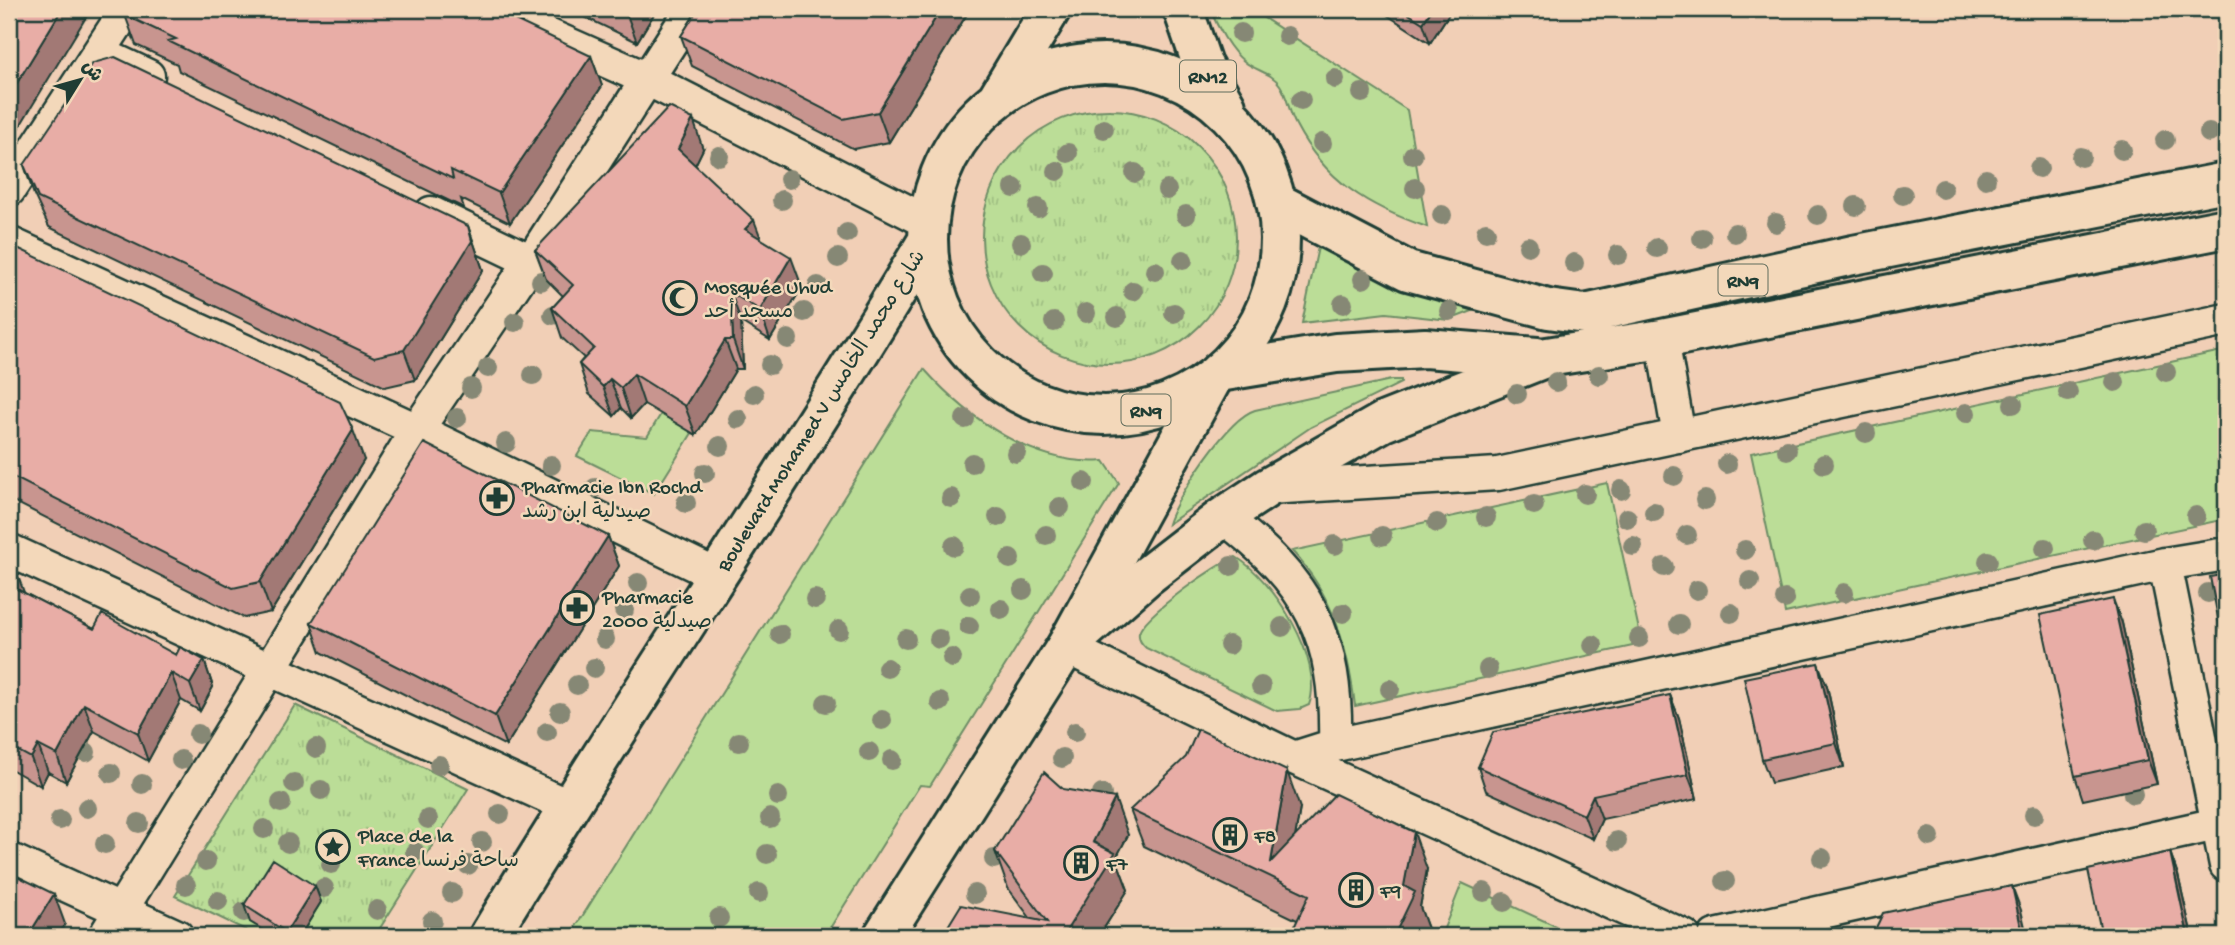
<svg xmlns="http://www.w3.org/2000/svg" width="2235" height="945" font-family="'Gochi Hand','Playpen Sans Arabic',sans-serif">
	<defs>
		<pattern id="park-tufts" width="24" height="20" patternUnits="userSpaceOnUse" patternTransform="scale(1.75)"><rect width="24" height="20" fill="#bbdd97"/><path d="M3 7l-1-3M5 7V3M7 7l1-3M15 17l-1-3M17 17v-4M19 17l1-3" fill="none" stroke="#a0bf83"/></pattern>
	</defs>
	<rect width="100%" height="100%" fill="#f1cfb6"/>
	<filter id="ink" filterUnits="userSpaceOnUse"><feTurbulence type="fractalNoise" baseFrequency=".0143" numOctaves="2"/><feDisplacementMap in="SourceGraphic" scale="14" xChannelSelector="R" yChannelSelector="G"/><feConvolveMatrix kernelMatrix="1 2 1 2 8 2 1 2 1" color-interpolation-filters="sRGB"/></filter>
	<g filter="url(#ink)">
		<path fill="#bbdd97" stroke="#6d8d66" stroke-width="2" d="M1210 9H1250L1407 110 1427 227C1369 207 1325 181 1296 125 1289 113 1288 97 1280 85 1271 72 1256 71 1245 62 1230 51 1217 26 1210 9Z
			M1318 247 1475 309V310L1449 320 1386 313 1302 323Z
			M2226 350V519L1785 613 1751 453Z
			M924 369C968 418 1034 467 1104 461L1119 483 930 786 920 785 825 936H570Z
			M1391 380H1401V383L1311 427 1168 524C1176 497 1228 418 1255 410Z
			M661 414 692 433 654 494 577 456 592 432 647 437Z
			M1607 483 1642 644 1355 706C1348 647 1333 595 1292 551Z
			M1236 557C1273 579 1325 660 1309 705L1300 709 1277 711 1146 648C1142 644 1138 640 1139 633 1143 616 1218 562 1236 557Z
			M1462 883 1577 936H1441Z"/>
		<path fill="url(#park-tufts)" stroke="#6d8d66" stroke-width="2" d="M982 237a127 127 0 1 1 254 0a127 127 0 1 1-254 0Z
			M295 705 468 789 375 936H258L175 896Z"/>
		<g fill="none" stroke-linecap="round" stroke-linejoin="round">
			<g stroke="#1f3d34" stroke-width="37">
				<path id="street" d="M489 9 647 79 928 222
					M99 53 148 76
					M9 190 127 9
					M431 213 531 261
					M9 243 417 430 716 575
					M1662 339 1679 436
					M1268 488 1498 474 2226 320
					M1223 517C1309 582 1338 635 1335 745
					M9 550 568 806
					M2165 564 2226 865
					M1066 647 1294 758 1684 936
					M1294 758 1335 745 2165 564 2226 554
					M9 859 177 936
					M105 936 417 430 531 261 692 9
					M1715 936 2217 824"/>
			</g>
			<g stroke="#1f3d34" stroke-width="44">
				<path id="primary" d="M1183 9 1202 64 1226 106
					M928 239a176 176 0 1 1 352 0a176 176 0 1 1-352 0Z
					M998 97 1051 9
					M489 936C631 702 787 475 928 240
					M883 936 1066 647 1213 378"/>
			</g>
			<g stroke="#1f3d34" stroke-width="44">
				<path id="highway" d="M1276 202 1408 271 1548 309 1585 314 1853 255 2226 182
					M1219 372 1336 353 1425 348 1537 357
					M1066 647 1147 576 1223 517 1267 488 1383 422 1547 357 1662 339 2226 228"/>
			</g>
			<use href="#street" stroke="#f3d8ba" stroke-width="32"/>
			<use href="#primary" stroke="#f3d8ba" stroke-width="38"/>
			<use href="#highway" stroke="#f3d8ba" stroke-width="38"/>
		</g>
		<g fill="#868874">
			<circle cx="1241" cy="33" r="10"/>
			<circle cx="1287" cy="36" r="10"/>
			<circle cx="1335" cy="79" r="10"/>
			<circle cx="1362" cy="93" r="10"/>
			<circle cx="1301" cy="100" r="10"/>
			<circle cx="1104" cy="129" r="10"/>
			<circle cx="2209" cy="133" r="10"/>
			<circle cx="2165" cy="140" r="10"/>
			<circle cx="1322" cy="143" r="10"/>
			<circle cx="2122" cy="150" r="10"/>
			<circle cx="1068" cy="153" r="10"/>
			<circle cx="1413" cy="155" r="10"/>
			<circle cx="719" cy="156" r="10"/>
			<circle cx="2081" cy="157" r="10"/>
			<circle cx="2039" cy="168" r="10"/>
			<circle cx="1057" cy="171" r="10"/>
			<circle cx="1135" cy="173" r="10"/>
			<circle cx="789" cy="179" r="10"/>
			<circle cx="1986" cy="179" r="10"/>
			<circle cx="1014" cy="188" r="10"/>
			<circle cx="1415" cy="188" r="10"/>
			<circle cx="1943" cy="189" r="10"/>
			<circle cx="1167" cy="190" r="10"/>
			<circle cx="1903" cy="195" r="10"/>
			<circle cx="782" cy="200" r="10"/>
			<circle cx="1856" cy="206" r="10"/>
			<circle cx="1038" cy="208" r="10"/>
			<circle cx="1186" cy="215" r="10"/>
			<circle cx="1442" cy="215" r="10"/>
			<circle cx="1818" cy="215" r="10"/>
			<circle cx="1776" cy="223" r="10"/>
			<circle cx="1486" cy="232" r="10"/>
			<circle cx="847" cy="233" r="10"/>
			<circle cx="1735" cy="233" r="10"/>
			<circle cx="1702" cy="238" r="10"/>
			<circle cx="1021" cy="243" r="10"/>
			<circle cx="1528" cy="246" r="10"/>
			<circle cx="1657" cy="248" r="10"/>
			<circle cx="1618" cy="255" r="10"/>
			<circle cx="838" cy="258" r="10"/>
			<circle cx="1183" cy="260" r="10"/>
			<circle cx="1574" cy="263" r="10"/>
			<circle cx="1155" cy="271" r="10"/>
			<circle cx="1043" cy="273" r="10"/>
			<circle cx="1363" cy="279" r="10"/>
			<circle cx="541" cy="281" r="10"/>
			<circle cx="818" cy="286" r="10"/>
			<circle cx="1133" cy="291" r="10"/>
			<circle cx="1343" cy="304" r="10"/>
			<circle cx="1449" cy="311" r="10"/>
			<circle cx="804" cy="312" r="10"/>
			<circle cx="1086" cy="313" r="10"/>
			<circle cx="1174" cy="313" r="10"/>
			<circle cx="553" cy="315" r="10"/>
			<circle cx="1117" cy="317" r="10"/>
			<circle cx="515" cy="322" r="10"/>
			<circle cx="1054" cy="322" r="10"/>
			<circle cx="788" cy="339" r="10"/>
			<circle cx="770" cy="365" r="10"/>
			<circle cx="488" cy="368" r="10"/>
			<circle cx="2166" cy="372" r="10"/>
			<circle cx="533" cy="375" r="10"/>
			<circle cx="1599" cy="375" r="10"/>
			<circle cx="1556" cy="382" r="10"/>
			<circle cx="2115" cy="382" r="10"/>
			<circle cx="471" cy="388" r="10"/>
			<circle cx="2068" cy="392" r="10"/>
			<circle cx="754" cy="394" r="10"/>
			<circle cx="1517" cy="394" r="10"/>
			<circle cx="2013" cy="404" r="10"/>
			<circle cx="1966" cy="413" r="10"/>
			<circle cx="457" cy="418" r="10"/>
			<circle cx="738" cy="419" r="10"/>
			<circle cx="965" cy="419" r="10"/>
			<circle cx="1866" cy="433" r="10"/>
			<circle cx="506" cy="443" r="10"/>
			<circle cx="720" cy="446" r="10"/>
			<circle cx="1787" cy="450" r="10"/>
			<circle cx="1016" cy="453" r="10"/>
			<circle cx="972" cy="463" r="10"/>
			<circle cx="1727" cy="464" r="10"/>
			<circle cx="1824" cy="464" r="10"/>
			<circle cx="551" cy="465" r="10"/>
			<circle cx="705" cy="473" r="10"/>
			<circle cx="1674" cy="476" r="10"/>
			<circle cx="1084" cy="482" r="10"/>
			<circle cx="595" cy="488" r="10"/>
			<circle cx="1621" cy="490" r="10"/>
			<circle cx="1585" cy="494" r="10"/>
			<circle cx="951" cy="498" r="10"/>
			<circle cx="1705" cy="500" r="10"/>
			<circle cx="686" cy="503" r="10"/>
			<circle cx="1534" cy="505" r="10"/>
			<circle cx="1060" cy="507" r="10"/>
			<circle cx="1654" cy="512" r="10"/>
			<circle cx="2196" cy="516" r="10"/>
			<circle cx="998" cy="517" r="10"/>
			<circle cx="1486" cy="517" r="10"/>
			<circle cx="1627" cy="518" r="10"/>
			<circle cx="1437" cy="523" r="10"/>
			<circle cx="2144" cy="530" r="10"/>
			<circle cx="1046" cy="535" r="10"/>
			<circle cx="1687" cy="535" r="10"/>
			<circle cx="1382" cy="536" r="10"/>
			<circle cx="2093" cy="540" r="10"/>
			<circle cx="1335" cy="545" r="10"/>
			<circle cx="954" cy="546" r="10"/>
			<circle cx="1633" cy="546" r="10"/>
			<circle cx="2045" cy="548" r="10"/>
			<circle cx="1745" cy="550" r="10"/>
			<circle cx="1010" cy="559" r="10"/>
			<circle cx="1988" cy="561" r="10"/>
			<circle cx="1231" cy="566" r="10"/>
			<circle cx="1664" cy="567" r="10"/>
			<circle cx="1750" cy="581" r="10"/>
			<circle cx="638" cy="583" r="10"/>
			<circle cx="1023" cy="590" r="10"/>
			<circle cx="1697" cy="590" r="10"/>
			<circle cx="1844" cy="593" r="10"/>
			<circle cx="2208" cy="593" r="10"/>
			<circle cx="970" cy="595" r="10"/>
			<circle cx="815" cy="599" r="10"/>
			<circle cx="1785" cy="599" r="10"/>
			<circle cx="1001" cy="609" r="10"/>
			<circle cx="624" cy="610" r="10"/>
			<circle cx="1343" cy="613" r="10"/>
			<circle cx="1731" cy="613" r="10"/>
			<circle cx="1679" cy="624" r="10"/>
			<circle cx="969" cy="626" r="10"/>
			<circle cx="1282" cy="627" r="10"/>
			<circle cx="839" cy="630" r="10"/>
			<circle cx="780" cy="634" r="10"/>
			<circle cx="1639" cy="638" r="10"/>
			<circle cx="605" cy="639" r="10"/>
			<circle cx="906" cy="639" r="10"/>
			<circle cx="939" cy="639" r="10"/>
			<circle cx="1229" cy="645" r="10"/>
			<circle cx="1593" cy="645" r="10"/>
			<circle cx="952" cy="658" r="10"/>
			<circle cx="594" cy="668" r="10"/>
			<circle cx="887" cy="668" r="10"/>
			<circle cx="1488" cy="669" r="10"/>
			<circle cx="577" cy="685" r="10"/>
			<circle cx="1261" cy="686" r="10"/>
			<circle cx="1390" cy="689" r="10"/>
			<circle cx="940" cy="702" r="10"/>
			<circle cx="826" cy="703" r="10"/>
			<circle cx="560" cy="712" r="10"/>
			<circle cx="882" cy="720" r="10"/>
			<circle cx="547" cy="732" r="10"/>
			<circle cx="1075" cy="732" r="10"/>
			<circle cx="198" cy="734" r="10"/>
			<circle cx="739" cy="742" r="10"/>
			<circle cx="316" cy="748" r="10"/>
			<circle cx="86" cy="752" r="10"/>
			<circle cx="869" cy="752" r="10"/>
			<circle cx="1062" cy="758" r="10"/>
			<circle cx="181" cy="760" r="10"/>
			<circle cx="892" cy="760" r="10"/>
			<circle cx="439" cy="765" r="10"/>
			<circle cx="111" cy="773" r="10"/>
			<circle cx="294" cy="783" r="10"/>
			<circle cx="142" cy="784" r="10"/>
			<circle cx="321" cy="790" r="10"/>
			<circle cx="1102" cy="794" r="10"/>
			<circle cx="2133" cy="794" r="10"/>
			<circle cx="778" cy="796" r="10"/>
			<circle cx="281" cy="803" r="10"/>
			<circle cx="87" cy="808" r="10"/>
			<circle cx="500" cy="814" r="10"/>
			<circle cx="2034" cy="815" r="10"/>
			<circle cx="770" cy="818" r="10"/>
			<circle cx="428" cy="819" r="10"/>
			<circle cx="60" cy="820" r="10"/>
			<circle cx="139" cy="823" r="10"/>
			<circle cx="264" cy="829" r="10"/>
			<circle cx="1930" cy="837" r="10"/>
			<circle cx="1617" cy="841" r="10"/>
			<circle cx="482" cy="842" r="10"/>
			<circle cx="288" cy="843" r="10"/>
			<circle cx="105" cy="844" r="10"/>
			<circle cx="415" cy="852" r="10"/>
			<circle cx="767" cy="854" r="10"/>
			<circle cx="1822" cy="858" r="10"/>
			<circle cx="994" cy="859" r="10"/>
			<circle cx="206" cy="861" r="10"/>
			<circle cx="331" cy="864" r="10"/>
			<circle cx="468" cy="865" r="10"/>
			<circle cx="1725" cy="881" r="10"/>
			<circle cx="186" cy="885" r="10"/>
			<circle cx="324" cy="888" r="10"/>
			<circle cx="1484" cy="892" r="10"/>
			<circle cx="452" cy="893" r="10"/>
			<circle cx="759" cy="893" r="10"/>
			<circle cx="975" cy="894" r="10"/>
			<circle cx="218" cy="901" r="10"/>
			<circle cx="1504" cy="902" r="10"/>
			<circle cx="377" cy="910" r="10"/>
			<circle cx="244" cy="912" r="10"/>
			<circle cx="719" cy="918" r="10"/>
			<circle cx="432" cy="921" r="10"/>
		</g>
		<path fill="#c8958f" stroke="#1f3d34" stroke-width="2" d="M568 9H657L637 42Z
			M698 9H970L889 142 854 149 692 66 681 36Z
			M1378 9H1452L1430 43Z
			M125 15 591 56 602 86 510 223 461 199 464 208 179 71 177 64 136 45Z
			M703 149 695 165 802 287 770 340 741 322 743 369H736L696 435 644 404 631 418 621 408 614 416 589 394 579 364 584 358 562 338 552 308 563 296 546 279 535 250Z
			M24 165 468 226 483 270 415 380 385 387 49 227 34 195Z
			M9 244 364 460 271 612 244 618 9 499Z
			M608 536 619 566 506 746 321 652 311 623Z
			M9 565 24 593 94 629 176 655 204 660 213 687 200 711 181 700 148 761 94 731 66 782 48 772 41 786 9 768Z
			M2122 623 2157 784 2083 800 2075 776Z
			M1827 686 1844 767 1771 783 1762 759Z
			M1670 695 1679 718 1697 799 1602 819 1593 839 1486 791 1478 767Z
			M1063 789 1128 835 1116 858 1128 890 1099 936H942L1031 919 1008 888 995 851Z
			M1300 808 1295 837 1427 869 1420 907 1428 929 1297 920 1144 846 1130 810Z
			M2170 852 2178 875 2192 936H2102Z
			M315 886 321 902 300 936H273L250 922 244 905Z"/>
		<path fill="#a27974" stroke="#1f3d34" stroke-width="2" d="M62 9H91L9 144V96Z
			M628 9H657L637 42 626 12Z
			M941 9H970L889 142 878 112Z
			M1432 9H1452L1430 43 1423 23Z
			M591 56 602 86 510 223 499 193Z
			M693 119 703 149 689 178 678 149Z
			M754 220 765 249 745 229Z
			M468 226 483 270 415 380 404 350Z
			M791 257 802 287 770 340 760 310Z
			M731 293 741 322 743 369 733 340Z
			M725 340 736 369 696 435 685 406Z
			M634 374 644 404 631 418 621 388Z
			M610 379 621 408 614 416 603 387Z
			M353 430 364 460 271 612 260 582Z
			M608 536 619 566 506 746 495 716Z
			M15 568 25 595 9 593V578Z
			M2113 599 2122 623 2157 784 2148 760Z
			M204 660 213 687 200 711 190 684Z
			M1818 663 1827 686 1844 767 1836 743Z
			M171 673 181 700 148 761 138 733Z
			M1670 695 1679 718 1697 799 1688 775Z
			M84 704 94 731 66 782 57 755Z
			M38 745 48 772 41 786 31 758Z
			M1287 771 1300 808 1287 884 1271 862Z
			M1593 795 1602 819 1593 839 1584 815Z
			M1115 798 1128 835 1116 858 1128 890 1099 936H1063L1093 842Z
			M1414 832 1427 869 1420 907 1428 929 1425 936H1394Z
			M2170 852 2178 875 2192 936H2189L2187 931Z
			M315 886 321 902 300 936H288L286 932Z
			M2012 886 2021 910 2027 936H2023Z
			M54 894 65 924 58 936H28Z"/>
		<path fill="#e8ada6" stroke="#1f3d34" stroke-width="2" d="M9 9H62L9 96Z
			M129 9H492L591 56 499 193 451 170 453 179 168 41 176 39 125 15Z
			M698 9H941L878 112 843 119 681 36Z
			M1401 9H1432L1423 23Z
			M115 57 468 226 472 241 404 350 374 357 38 198 24 165 93 63Z
			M669 107 693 119 678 149 754 220 745 229 791 257 760 310 731 293 733 340H725L685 406 634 374 621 388 610 379 603 387 579 364 594 348 552 308 573 285 535 250Z
			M9 244 340 402 353 430 260 582 233 588 9 475Z
			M424 443 608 536 495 716 311 623Z
			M9 565 15 568 9 578Z
			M2226 574V658L2210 577Z
			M9 585 94 629 102 614 176 655 180 647 204 660 190 684 171 673 138 733 84 704 57 755 38 745 31 758 9 746Z
			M2113 599 2148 760 2075 776 2040 615Z
			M1818 663 1836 743 1762 759 1744 678Z
			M1670 695 1688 775 1593 795 1584 815 1478 767 1493 732Z
			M1198 729 1287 771 1271 862 1335 794 1414 832 1404 886 1415 892 1394 936H1290L1309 895 1130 810 1186 757Z
			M1044 772 1063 789 1115 798 1093 842 1115 853 1063 936H942L961 905 1047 922 995 851Z
			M2170 852 2187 931 2161 936H2102L2088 870Z
			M273 859 315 886 286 932 244 905Z
			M9 872 54 894 28 936H9Z
			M2012 886 2023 936H1872L1883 913Z"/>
	</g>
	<defs>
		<g id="mosque-ring" transform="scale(1.75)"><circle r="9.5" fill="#f3d8ba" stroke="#1f3d34" stroke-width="1.5"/><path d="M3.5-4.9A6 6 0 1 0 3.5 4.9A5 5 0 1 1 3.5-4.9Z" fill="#1f3d34"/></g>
		<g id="pharmacy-ring" transform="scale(1.75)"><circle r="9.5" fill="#f3d8ba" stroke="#1f3d34" stroke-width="1.5"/><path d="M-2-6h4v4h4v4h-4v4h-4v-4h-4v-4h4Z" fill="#1f3d34"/></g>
		<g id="building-ring" transform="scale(1.75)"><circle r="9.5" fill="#f3d8ba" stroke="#1f3d34" stroke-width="1.5"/><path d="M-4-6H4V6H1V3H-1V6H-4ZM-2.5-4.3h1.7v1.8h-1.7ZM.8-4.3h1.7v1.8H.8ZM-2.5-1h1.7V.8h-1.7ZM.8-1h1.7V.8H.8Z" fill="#1f3d34"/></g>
		<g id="sight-ring" transform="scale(1.75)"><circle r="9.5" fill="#f3d8ba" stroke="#1f3d34" stroke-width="1.5"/><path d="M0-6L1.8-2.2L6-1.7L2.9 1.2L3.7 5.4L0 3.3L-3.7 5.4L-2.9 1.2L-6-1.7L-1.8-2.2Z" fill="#1f3d34"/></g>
	</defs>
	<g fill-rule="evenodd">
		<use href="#mosque-ring" x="680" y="298"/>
		<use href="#pharmacy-ring" x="497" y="498"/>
		<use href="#pharmacy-ring" x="577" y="608"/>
		<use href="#building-ring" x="1230" y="835"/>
		<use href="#sight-ring" x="333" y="847"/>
		<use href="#building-ring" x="1081" y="863"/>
		<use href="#building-ring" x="1356" y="890"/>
	</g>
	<g text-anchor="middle" stroke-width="5" stroke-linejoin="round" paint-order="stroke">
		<g fill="#f3d8ba" stroke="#5f6c5c" stroke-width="2">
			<rect x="1180" y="60.5" width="56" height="31" rx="5"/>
			<rect x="1718.5" y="264.5" width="49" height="31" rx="5"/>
			<rect x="1121.5" y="394.5" width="49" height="31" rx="5"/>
		</g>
		<g font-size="19" font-weight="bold" fill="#1f3d34">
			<text x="1208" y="83">RN12</text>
			<text x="1743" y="287">RN9</text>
			<text x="1146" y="417">RN9</text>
		</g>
		<g font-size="21" fill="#1f3d34" stroke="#f3d8ba" text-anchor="start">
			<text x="704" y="293">Mosquée Uhud<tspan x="704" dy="24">مسجد أحد</tspan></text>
			<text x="522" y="493">Pharmacie Ibn Rochd<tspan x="522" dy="24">صيدلية ابن رشد</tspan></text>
			<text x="602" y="603">Pharmacie<tspan x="602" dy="24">2000 صيدلية</tspan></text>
			<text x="358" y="842">Place de la<tspan x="358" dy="24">France ساحة فرنسا</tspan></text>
			<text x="1254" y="842">F8</text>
			<text x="1106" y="870">F7</text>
			<text x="1380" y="897">F9</text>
		</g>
		<g font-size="21" fill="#1f3d34" stroke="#f3d8ba">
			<text transform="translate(820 410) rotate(-58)" y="7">Boulevard Mohamed V شارع محمد الخامس</text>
		</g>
	</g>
	<rect width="2235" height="945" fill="none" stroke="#f3d8ba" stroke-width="35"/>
	<rect x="18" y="18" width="2200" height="910" fill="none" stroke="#1f3d34" stroke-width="2.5" filter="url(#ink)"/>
	<g transform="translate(80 80) rotate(53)" stroke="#f3d8ba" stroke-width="5" paint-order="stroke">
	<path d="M0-5L12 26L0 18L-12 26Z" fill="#1f3d34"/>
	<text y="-10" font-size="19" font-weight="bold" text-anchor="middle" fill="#1f3d34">ش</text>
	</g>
</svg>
